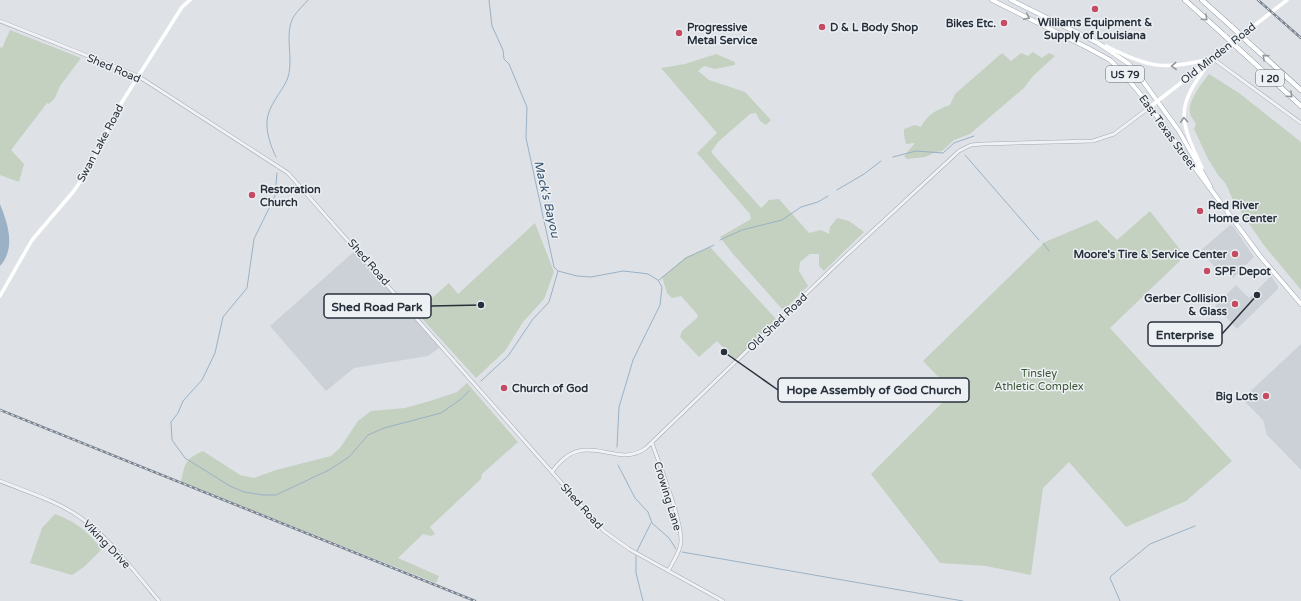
<svg xmlns="http://www.w3.org/2000/svg" width="1301" height="601" font-family="'Varela Round',sans-serif">
	<rect width="100%" height="100%" fill="#dee2e7"/>
	<path fill="#ccd1d8" d="M1230 225 1233 226 1254 257 1233 278 1219 264 1216 268 1200 251Z
		M357 249 442 346 428 356 354 368 326 391 270 326Z
		M1271 276 1278 286V289L1237 329 1215 306 1236 285 1249 298Z
		M1301 344V470L1267 435 1263 420 1242 399Z"/>
	<path fill="#c4d0c0" d="M10 30 81 58 60 86 55 98 49 104 47 103 11 150 24 164 19 182 0 175V47L2 48Z
		M1033 52 1042 58 1049 53 1055 56 1033 76 1024 88 970 134 954 140 942 151 936 152 925 157 907 159 904 156 915 143 906 144 904 135V129L915 125 921 127C928 114 936 110 950 105L955 94 1002 53 1011 61 1021 53 1028 56Z
		M716 54 735 62V65L715 69 704 66 698 71 709 80 745 92 771 120 766 125 760 121 756 113 750 114 718 142 711 152 761 208 769 200 779 199 809 233 821 230 829 234 830 227 837 218 849 221 864 232 824 271 819 266V254H810L800 262 799 271 808 286 785 309H782L733 254 720 237 751 219 750 214 697 153 717 133 661 68 685 64Z
		M1209 74 1239 93 1301 142V290L1263 244 1233 200 1226 184 1218 175 1207 157 1194 129 1196 124C1195 121 1192 119 1191 116 1185 104 1202 83 1209 74Z
		M1150 211 1185 256 1110 328 1232 461 1186 501 1126 527 1069 462 1043 488 1031 575 986 566 940 563 871 474 953 392 923 361 1045 242 1097 220 1117 240Z
		M535 223 554 272 544 299 523 322 505 351 476 378 416 312 449 283 458 294Z
		M710 247 776 319 735 360 717 341 699 357 680 337 682 331 698 317 697 314 681 296 672 298 667 293 662 277 686 257Z
		M467 383 518 442 482 474 481 479 430 527 435 534 431 536 423 534 398 558 439 576 436 583 181 482C185 463 185 459 203 451L240 475 254 478 276 470 331 456 340 448 358 421 371 411 405 408 430 401 457 392Z
		M55 514C76 522 87 531 102 549L84 567 72 575 30 563 42 528Z"/>
	<path fill="#9bb1c5" d="M0 204C8 224 16 248 0 266Z"/>
	<g fill="none" stroke-linecap="round" stroke-linejoin="round">
		<path stroke="#9bb1c5" stroke-width="1" d="M965 155 1039 240
			M276 157C271 147 266 132 267 121 268 106 281 93 287 80 295 60 283 34 294 16 298 10 304 5 308 0
			M893 157 916 151 943 153 954 143 974 136
			M277 173 275 196 254 239 247 288 223 317 215 353 202 380 183 401 178 413 171 422 172 440 185 458 230 486 244 492 263 495H276L329 470 349 457 368 435 384 428 441 413 461 399 469 391
			M837 190 864 174 881 161
			M720 240 742 230 782 220 801 207 818 202 828 196
			M1043 243 1049 251
			M558 271 577 276 591 277 623 271 641 273 648 274 658 280 662 287 660 305 633 360 619 407 617 447
			M659 280 686 258 714 245
			M481 381 508 356 533 319 549 302 558 271 554 267 526 138 527 107 509 64 504 59 503 50 492 26 489 0
			M618 465 635 498 648 512 652 523 669 538 676 549
			M637 551 651 523
			M682 552 963 601
			M636 556V573L643 601
			M1120 601 1110 578 1111 576 1150 544 1195 526"/>
		<g stroke="#a4a9b0" stroke-width="4">
			<path id="tertiary" d="M0 21 138 76 288 173 604 531 629 549 723 601
				M1212 58 1301 123
				M652 443C660 466 682 520 681 542 680 552 673 562 668 571
				M552 472C584 425 616 471 646 448L839 262 959 151 971 145 982 144 1093 141 1114 134 1150 107
				M0 481C27 492 58 501 81 518 108 536 138 576 159 601"/>
		</g>
		<g stroke="#9ea7b1" stroke-width="5">
			<path id="primary" d="M992 0 1088 48 1110 60 1120 70 1142 96 1260 256 1301 304
				M1011 0 1098 43 1129 64 1142 80 1179 131 1210 186"/>
		</g>
		<g stroke="#87909c" stroke-width="5.5">
			<path id="motorway" d="M1185 0 1225 36
				M1202 0 1232 27
				M1249 43 1301 90
				M1240 50 1301 106"/>
		</g>
		<use href="#tertiary" stroke="#f1f2f5" stroke-width="3"/>
		<path stroke="#fff" stroke-width="3.5" d="M1106 46C1147 67 1164 71 1209 59
			M1150 107 1287 0
			M1202 168C1179 119 1175 108 1209 63
			M0 296 32 240 73 192 89 169 117 110 182 7 190 0"/>
		<use href="#primary" stroke="#fff" stroke-width="4"/>
		<use href="#motorway" stroke="#fff" stroke-width="4.5"/>
		<g stroke="#79828f" stroke-width="2.5">
			<path id="rail" d="M1258 0 1301 38
				M0 410 475 601"/>
		</g>
		<use href="#rail" stroke="#edf1f4" stroke-width="1" stroke-dasharray="3" stroke-linecap="butt"/>
		<g stroke="#87909c" stroke-width="5.5" stroke-linecap="butt">
			<path id="motorway-bridge" d="M1232 27 1249 43
				M1225 36 1240 50"/>
		</g>
		<use href="#motorway-bridge" stroke="#fff" stroke-width="4.5"/>
	</g>
	<defs><path id="oneway-chevron" d="M-2-3.5L2.5 0L-2 3.5" fill="none" stroke-width="1.6" stroke-linecap="round" stroke-linejoin="round"/></defs>
	<g stroke="#94989e">
		<use href="#oneway-chevron" transform="translate(1027 17) rotate(26)"/>
		<use href="#oneway-chevron" transform="translate(1205 18) rotate(42)"/>
		<use href="#oneway-chevron" transform="translate(1265 57) rotate(-138)"/>
		<use href="#oneway-chevron" transform="translate(1174 66) rotate(177)"/>
		<use href="#oneway-chevron" transform="translate(1290 95) rotate(42)"/>
		<use href="#oneway-chevron" transform="translate(1184 120) rotate(-94)"/>
	</g>
	<g fill="#c44b61" stroke="#edf1f4" stroke-width="1.5">
		<circle cx="1095" cy="9" r="4"/>
		<circle cx="1004" cy="23" r="4"/>
		<circle cx="822" cy="27" r="4"/>
		<circle cx="679" cy="33" r="4"/>
		<circle cx="252" cy="195" r="4"/>
		<circle cx="1200" cy="211" r="4"/>
		<circle cx="1235" cy="254" r="4"/>
		<circle cx="1207" cy="271" r="4"/>
		<circle cx="1235" cy="304" r="4"/>
		<circle cx="504" cy="388" r="4"/>
		<circle cx="1266" cy="396" r="4"/>
	</g>
	<g text-anchor="middle" stroke-width="3" stroke-linejoin="round" paint-order="stroke">
		<g fill="#edf1f4" stroke="#636a73" stroke-width="1">
			<rect x="1106" y="66" width="38" height="16" rx="3"/>
			<rect x="1256" y="70" width="28" height="16" rx="3"/>
		</g>
		<g font-size="10" font-weight="bold" fill="#28303c">
			<text x="1125" y="78">US 79</text>
			<text x="1270" y="82">I 20</text>
		</g>
		<g font-size="11" font-weight="bold" fill="#28303c" stroke="#edf1f4" text-anchor="start">
			<text x="1095" y="26" text-anchor="middle">Williams Equipment &amp;<tspan x="1095" dy="13">Supply of Louisiana</tspan></text>
			<text x="996" y="27" text-anchor="end">Bikes Etc.</text>
			<text x="687" y="31">Progressive<tspan x="687" dy="13">Metal Service</tspan></text>
			<text x="830" y="31">D &amp; L Body Shop</text>
			<text x="260" y="193">Restoration<tspan x="260" dy="13">Church</tspan></text>
			<text x="1208" y="209">Red River<tspan x="1208" dy="13">Home Center</tspan></text>
			<text x="1227" y="258" text-anchor="end">Moore's Tire &amp; Service Center</text>
			<text x="1215" y="275">SPF Depot</text>
			<text x="1227" y="302" text-anchor="end">Gerber Collision<tspan x="1227" dy="13">&amp; Glass</tspan></text>
			<text x="512" y="392">Church of God</text>
			<text x="1258" y="400" text-anchor="end">Big Lots</text>
		</g>
		<g font-size="11" fill="#28303c" stroke="#edf1f4">
			<text transform="translate(1218 53) rotate(-38)" y="4">Old Minden Road</text>
			<text transform="translate(114 68) rotate(23)" y="4">Shed Road</text>
			<text transform="translate(1168 132) rotate(54)" y="4">East Texas Street</text>
			<text transform="translate(100 143) rotate(-62)" y="4">Swan Lake Road</text>
			<text transform="translate(369 262) rotate(49)" y="4">Shed Road</text>
			<text transform="translate(777 322) rotate(-44)" y="4">Old Shed Road</text>
			<text transform="translate(668 496) rotate(73)" y="4">Crowing Lane</text>
			<text transform="translate(582 506) rotate(48)" y="4">Shed Road</text>
			<text transform="translate(107 544) rotate(46)" y="4">Viking Drive</text>
		</g>
		<g font-size="11" fill="#3e5737" stroke="#edf1f4">
			<text x="1039" y="377">Tinsley<tspan x="1039" dy="13">Athletic Complex</tspan></text>
		</g>
		<g font-size="12" font-style="italic" fill="#35506d" stroke="#edf1f4">
			<text transform="translate(547 199) rotate(77)" y="4">Mack's Bayou</text>
		</g>
	</g>
	<path fill="none" stroke="#28303c" stroke-width="1.5" d="M481 305L431 306M1257 295L1222 334M724 352L778 390"/>
	<g fill="#28303c" stroke="#edf1f4" stroke-width="1.5">
		<circle cx="481" cy="305" r="4"/>
		<circle cx="1257" cy="295" r="4"/>
		<circle cx="724" cy="352" r="4"/>
	</g>
	<g fill="#edf1f4" stroke="#28303c" stroke-width="1.5">
		<rect x="324" y="294" width="107" height="24" rx="4"/>
		<rect x="1148" y="322" width="74" height="24" rx="4"/>
		<rect x="778" y="378" width="191" height="24" rx="4"/>
	</g>
	<g font-size="12" text-anchor="middle" font-weight="bold" fill="#28303c">
		<text x="377" y="311">Shed Road Park</text>
		<text x="1185" y="339">Enterprise</text>
		<text x="874" y="394">Hope Assembly of God Church</text>
	</g>
</svg>
